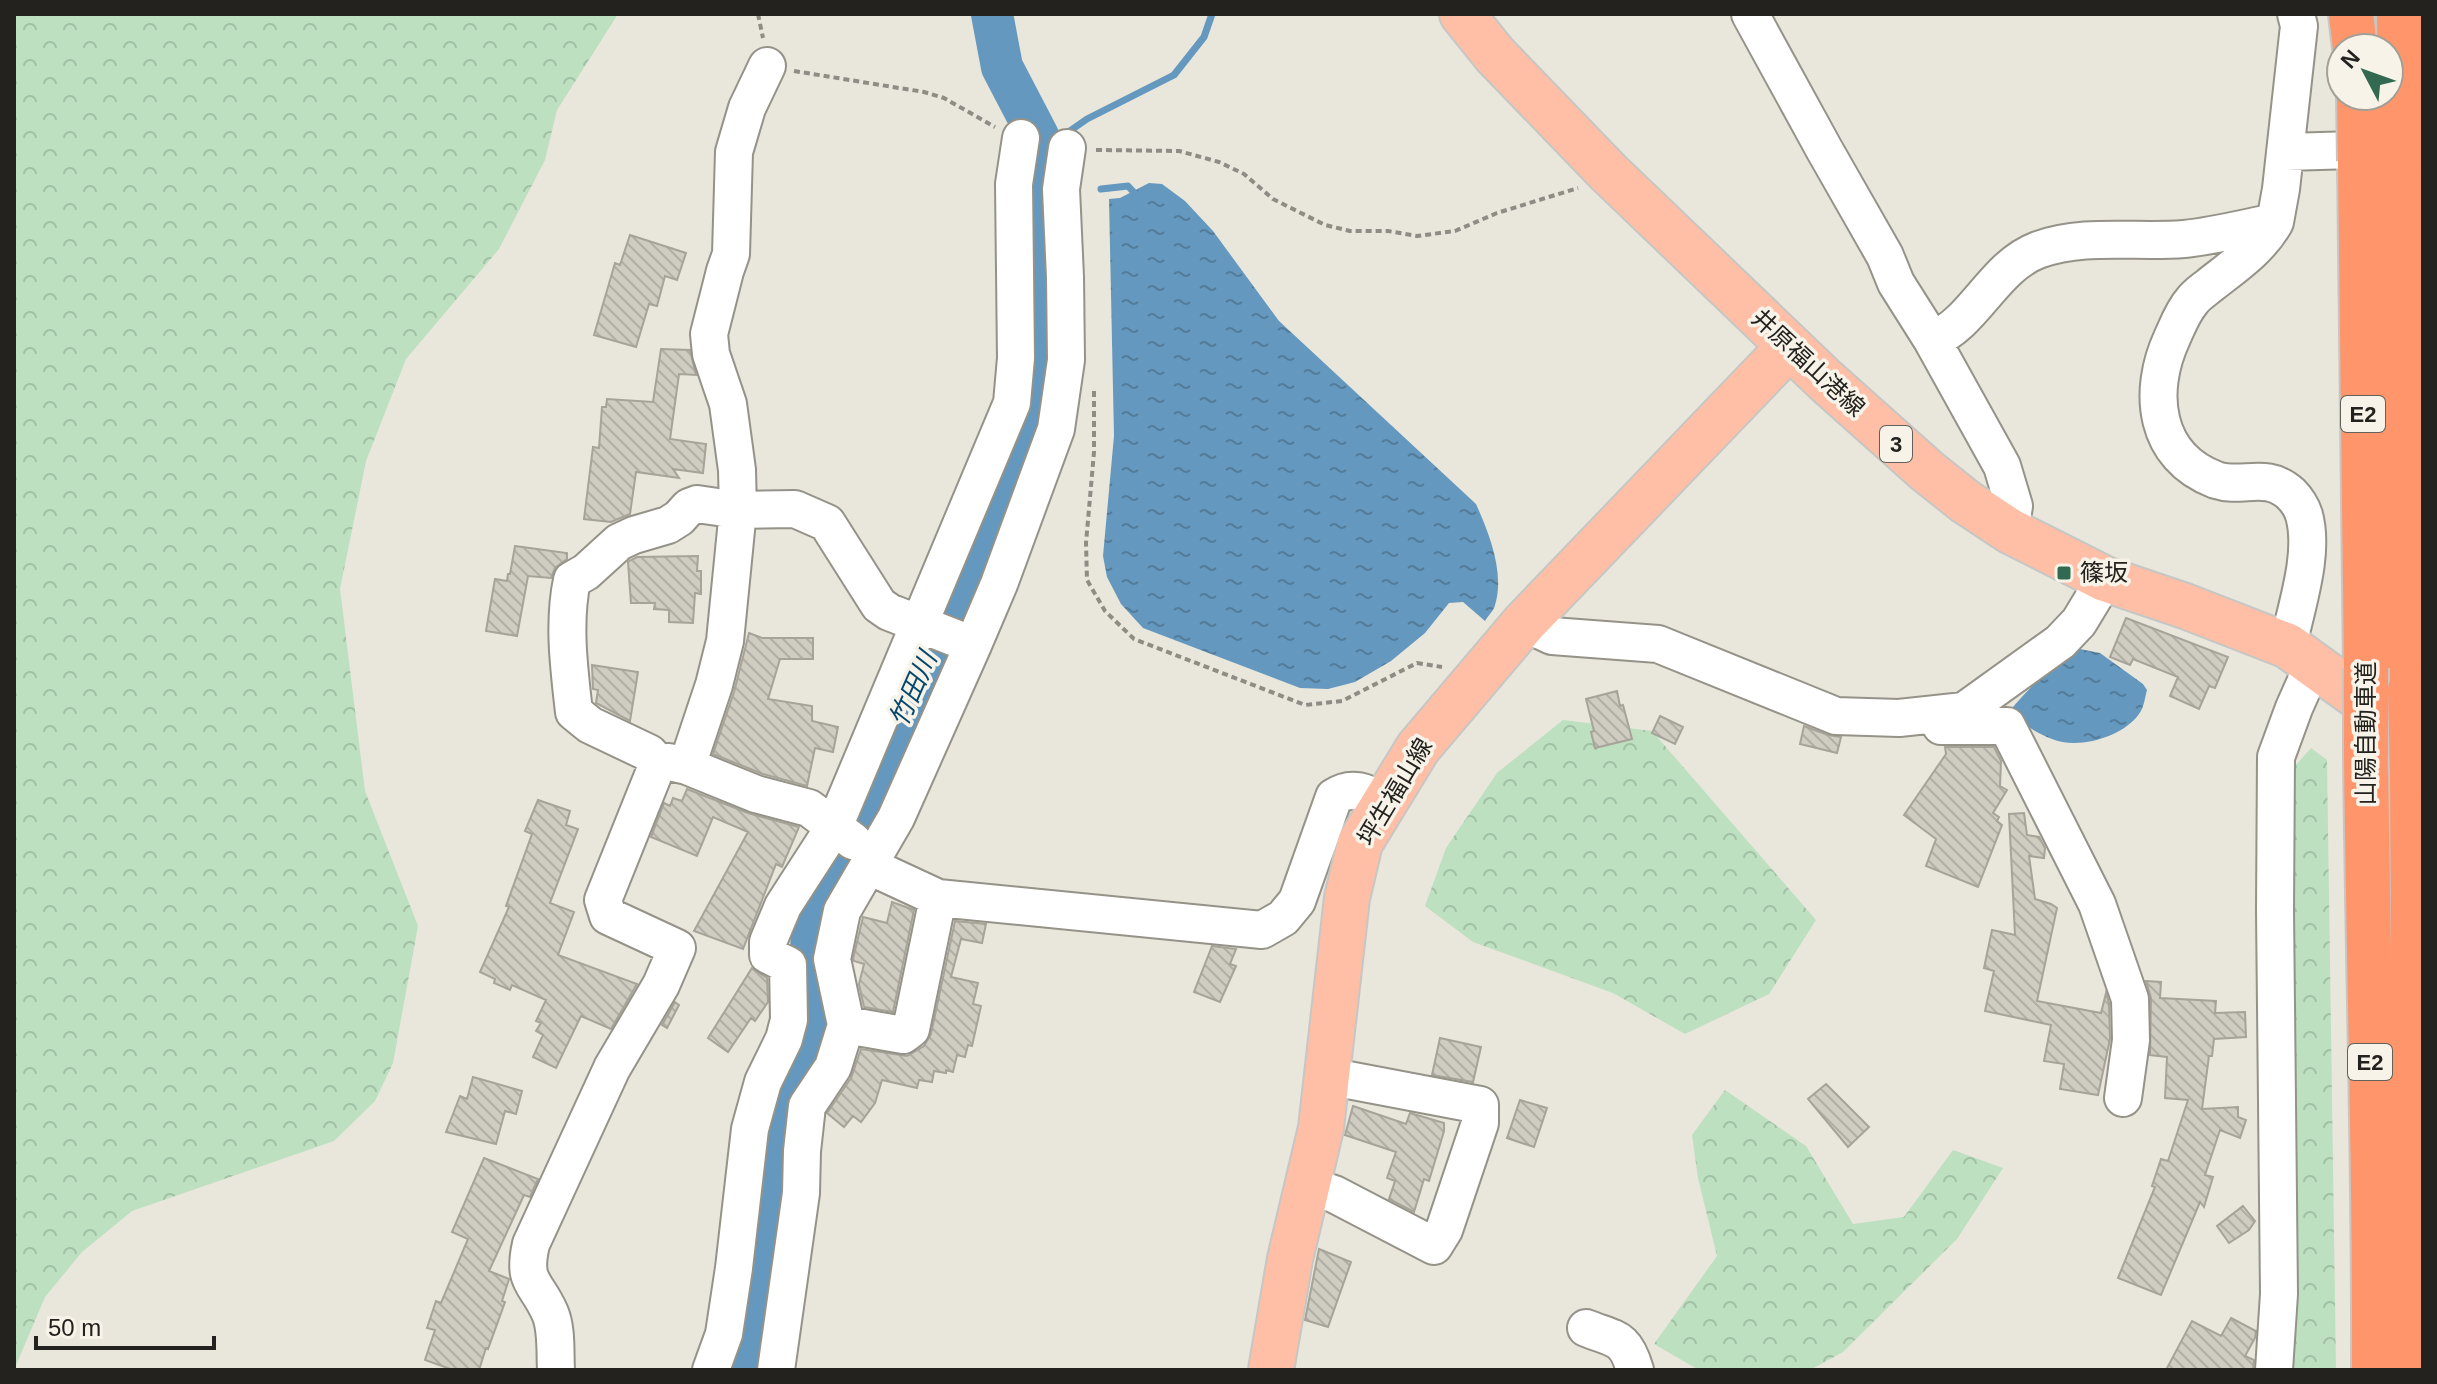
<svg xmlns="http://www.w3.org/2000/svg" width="2437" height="1384" font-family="Arial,'Noto Sans JP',sans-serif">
	<defs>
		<pattern id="forest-crowns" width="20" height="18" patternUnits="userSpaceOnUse" patternTransform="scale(2)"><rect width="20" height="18" fill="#bce0c0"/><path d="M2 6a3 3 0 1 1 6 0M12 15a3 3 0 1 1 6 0" fill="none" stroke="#a1c0a5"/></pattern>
		<pattern id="water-ripples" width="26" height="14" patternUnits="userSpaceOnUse" patternTransform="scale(2)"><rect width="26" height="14" fill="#6498be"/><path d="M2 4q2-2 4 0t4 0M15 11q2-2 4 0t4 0" fill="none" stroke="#527c9a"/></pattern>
		<pattern id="building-back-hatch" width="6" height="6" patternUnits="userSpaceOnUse" patternTransform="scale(2)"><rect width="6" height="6" fill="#cfccc1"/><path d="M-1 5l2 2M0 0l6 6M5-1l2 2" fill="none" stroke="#b1afa5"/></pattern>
	</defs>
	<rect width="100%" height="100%" fill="#e9e6db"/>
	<path fill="url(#forest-crowns)" d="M14 14H618L557 110 545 160 499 249 406 359 366 461 340 589 365 791 418 926 393 1063 375 1101 334 1141 132 1211 82 1252 45 1297 14 1370Z
		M1563 720 1652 731 1816 920 1769 994 1685 1034 1613 993 1473 942 1425 906 1446 848 1497 773Z
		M2311 748 2327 760 2336 1370H2287V775Z
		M1725 1090 1806 1146 1853 1224 1904 1217 1953 1150 2003 1168 1957 1239 1843 1352 1810 1370H1699L1654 1344 1717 1256 1698 1178 1692 1135Z"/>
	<path fill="url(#water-ripples)" d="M1149 183 1162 184 1185 201 1213 231 1279 321 1476 504C1489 533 1505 573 1495 605 1494 610 1488 616 1485 621L1463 602 1449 603 1425 633 1391 661 1355 682 1328 689 1300 688 1143 628 1121 604 1107 577 1103 556 1114 436 1109 199 1120 198Z
		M2080 649 2100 653 2143 684 2147 690C2145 697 2144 708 2139 714 2123 737 2078 750 2052 739 2036 733 2022 723 2008 713 2030 687 2050 666 2080 649Z"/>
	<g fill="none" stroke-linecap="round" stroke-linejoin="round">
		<path stroke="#6498be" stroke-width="7" d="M1064 135 1087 119 1174 75 1204 37 1212 14
			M1042 156 1054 143
			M1101 189 1128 186 1139 198"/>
		<path stroke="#6498be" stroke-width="42" d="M741 1370 756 1326 780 1108 805 1043 813 918 1029 423 1039 379 1042 156 1038 136 1002 67 992 14"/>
	</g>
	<path fill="url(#building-back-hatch)" stroke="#a6a398" stroke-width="2" d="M630 235 686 253 677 280 665 276 657 306 649 304 636 347 594 335 615 263 620 265Z
		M661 349 690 350 696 375 679 374 670 439 706 444 703 473 673 469 679 478 636 472 630 514 611 522 584 519 593 447 599 448 602 407H606L607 399 653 402Z
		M515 546 567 553V559L555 568 551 578 528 576 517 636 486 631 495 579 507 581 508 574H510Z
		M698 556 697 571H701V594L695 593 693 623 669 622V610L654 609 655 603H631L628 562 631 560 637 557Z
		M2126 618 2228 657 2215 688 2209 686 2199 709 2170 696 2178 677 2133 659 2130 665 2110 657Z
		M749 633 762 638H813V659H780L768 699 812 706V721L838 727 833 752 815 748 807 786 763 774 713 754 734 692Z
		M592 665 638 672 630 721 596 703 598 690 593 689Z
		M1617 691 1620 706 1623 705 1632 739 1595 748 1591 732 1594 731 1586 699Z
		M1660 716 1683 727 1675 744 1652 733Z
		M1804 726 1828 735 1841 737 1837 753 1800 744Z
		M1945 747H1994L2001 761 2000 786 2007 790 1993 813 1999 817 1997 821 2002 825 1978 887 1926 866 1936 839 1904 815 1946 754Z
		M687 789 748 813 799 827 782 867 776 864 743 949 694 931 748 832 713 817 697 856 651 837 664 803 670 806 673 798 682 801Z
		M538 800 570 811 566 825 578 829 550 903 574 912 558 955 637 984 611 1029 581 1016 556 1068 533 1057 543 1035 536 1031 541 1023 536 1021 546 1000 512 985 510 990 494 983 495 979 480 972 509 907 506 906 532 834 525 831Z
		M2024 813 2027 835 2039 837 2045 848 2044 858 2029 856 2035 899 2051 904 2057 908 2037 1001 2101 1013 2106 993 2109 1003 2110 1039 2098 1095 2060 1089 2064 1064 2044 1061 2051 1025 1985 1011 1994 971 1984 968 1992 930 2015 935 2009 814Z
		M892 902 914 910 893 1012 864 1007 859 984 864 964 854 961 853 959 863 917 887 923Z
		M955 921 986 924 982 943 961 939 951 977 978 983 973 1004 981 1006 972 1046 968 1045 965 1057 957 1055 953 1072 946 1070V1073L934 1071 932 1082 919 1080 917 1088 882 1080 875 1103 861 1122 853 1116 844 1127 827 1113 851 1078 861 1049 907 1056 924 1046 931 1034Z
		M1212 946 1236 949 1230 964 1236 966 1220 1002 1194 992Z
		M752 968 767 978 768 1002 755 1021 751 1018 728 1052 708 1038Z
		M2146 981 2161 982 2160 998 2216 1001 2215 1013 2245 1012 2246 1037 2214 1039 2212 1056H2209L2202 1109 2238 1107V1117L2246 1120 2240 1138 2220 1130 2205 1175 2213 1177 2204 1207 2200 1202 2161 1295 2118 1278 2155 1187 2152 1186 2161 1159 2168 1161 2188 1100 2165 1098 2167 1057 2150 1055 2151 998Z
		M675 1002 679 1005 667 1028 662 1025Z
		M1440 1038 1481 1047 1473 1082 1432 1075Z
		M473 1077 522 1091 516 1114 505 1111 496 1144 446 1132 460 1096 467 1099Z
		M1826 1084 1869 1127 1848 1147 1808 1099Z
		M1520 1100 1547 1108 1534 1147 1507 1138Z
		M1353 1106 1406 1124 1410 1113 1444 1123V1131L1429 1181 1424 1179 1414 1212 1389 1199 1395 1181 1387 1178 1396 1152 1345 1135Z
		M484 1158 538 1179 530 1197 524 1195 489 1271 509 1279 502 1301 505 1302 488 1349 486 1348 479 1370H453L425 1360 435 1330 427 1328 436 1301 441 1303 468 1239 452 1232Z
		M2243 1206 2255 1221 2249 1230 2229 1243 2217 1226Z
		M1319 1249 1351 1262 1328 1327 1305 1320Z
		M2231 1318 2256 1331 2255 1338 2245 1356 2254 1360 2253 1370H2166L2192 1321 2221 1336Z"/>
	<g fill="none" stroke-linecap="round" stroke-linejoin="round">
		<g stroke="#959288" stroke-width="40">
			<path id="minor" d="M1750 14 1824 149 1885 256 1896 283 1932 340 2002 466 2014 506 2010 531
				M2285 152 2423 148
				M2275 222C2260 249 2234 266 2210 285 2204 290 2196 295 2192 301 2183 311 2177 327 2172 338 2147 392 2154 457 2216 480 2243 489 2266 471 2291 494 2296 499 2302 508 2304 515 2315 554 2296 607 2288 646
				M1932 340C1975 323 1993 267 2038 250 2084 233 2136 243 2184 239 2214 236 2245 228 2275 222L2281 189 2299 26 2296 14
				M1524 623 1552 636 1658 644 1836 716 1899 718 1964 711 2060 642 2079 622 2105 579
				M1941 726H2007L2097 904 2130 999 2131 1040 2123 1098
				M658 763 649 753 590 725 574 712C569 668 563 623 572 580L586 572 619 542 634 535 668 525 679 518 689 507 697 504 738 510 795 509 827 523 879 605 889 612 973 645
				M687 766 714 685 725 641 738 510 737 470 728 404 711 354 709 334 725 271 731 254 734 152 747 108 767 66
				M869 866 938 898 1262 930 1283 918 1297 901 1334 797C1352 785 1366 792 1384 802
				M846 1025 903 1035 911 1029 938 898
				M1307 1185 1334 1194 1434 1246 1444 1230 1480 1123V1105L1327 1076
				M1586 1328C1616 1340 1625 1336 1635 1370
				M556 1370C555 1353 557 1329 550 1313 536 1281 522 1284 531 1244L612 1068 661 985 677 948 608 916 603 900 658 763 669 762 687 766 756 794 809 808 853 841
				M711 1370 724 1334 734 1268 750 1129 763 1082 784 1039 789 1020 788 965 768 955V942L783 906 834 827 1012 403 1016 358 1014 184 1021 138
				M776 1370 801 1193 802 1151 807 1106 833 1067 846 1025 832 959 842 911 896 818 973 645 999 584 1056 429 1066 360 1065 277 1061 189 1067 148
				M2274 1370 2279 1294 2275 910 2276 757 2294 708 2314 663"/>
		</g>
		<g stroke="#c6c6c4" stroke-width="48">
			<path id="major" d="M1462 14 1495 55 1608 172 1825 380 1927 471 1966 502 2010 531 2105 579 2185 606 2288 646 2423 744
				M1271 1370 1290 1259 1321 1128 1347 898 1360 843 1418 748 1524 623 1789 347"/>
		</g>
		<g stroke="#c6c6c4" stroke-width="48">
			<path id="highway" d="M2351 14 2355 48
				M2401 160 2410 690
				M2360 161 2366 668
				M2366 753C2368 959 2375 1164 2374 1370
				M2412 774 2416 1370"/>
		</g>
		<path stroke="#8e8c84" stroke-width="4" stroke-dasharray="6 4" stroke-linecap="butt" d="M758 14 763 38
			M794 71 924 92 944 98 995 127
			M1096 150 1179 151 1219 162 1244 174 1273 199 1325 225 1350 231H1388L1417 236 1455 231 1497 213 1578 188
			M1094 391V452L1086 543 1087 580 1105 611 1134 639 1305 705 1342 701 1417 663 1442 667"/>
		<use href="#minor" stroke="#fff" stroke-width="36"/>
		<use href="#major" stroke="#febfa6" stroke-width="44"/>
		<use href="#highway" stroke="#fe956b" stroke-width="44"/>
		<g stroke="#c6c6c4" stroke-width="48" stroke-linecap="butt">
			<path id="highway-bridge" d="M2399 14 2401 160
				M2359 96 2360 161
				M2410 690 2412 774
				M2366 753V668"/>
		</g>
		<use href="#highway-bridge" stroke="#fe956b" stroke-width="44"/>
	</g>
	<rect fill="#316a51" stroke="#f7f3e8" stroke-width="3" x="2056" y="565" width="16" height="16" rx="4"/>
	<g text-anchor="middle" stroke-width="7" stroke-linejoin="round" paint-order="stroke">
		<g fill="#f7f3e8" stroke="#63615b" stroke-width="2">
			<rect x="2341" y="396" width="44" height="36" rx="6"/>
			<rect x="1880" y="426" width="32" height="36" rx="6"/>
			<rect x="2348" y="1044" width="44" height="36" rx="6"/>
		</g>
		<g font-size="22" font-weight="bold" fill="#23221e">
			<text x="2363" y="422">E2</text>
			<text x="1896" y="452">3</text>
			<text x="2370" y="1070">E2</text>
		</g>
		<g font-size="24" fill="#23221e" stroke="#f7f3e8">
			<text transform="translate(1808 363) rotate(43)" y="8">井原福山港線</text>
			<text transform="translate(2366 733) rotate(-90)" y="8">山陽自動車道</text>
			<text transform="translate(1395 792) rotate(-59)" y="8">坪生福山線</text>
		</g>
		<g font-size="24" fill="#23221e" stroke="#f7f3e8" text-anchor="start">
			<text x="2080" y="581">篠坂</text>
		</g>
		<g font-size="26" font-style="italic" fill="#03476d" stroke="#f7f3e8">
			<text transform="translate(913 689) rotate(-66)" y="9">竹田川</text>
		</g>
	</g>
	<rect width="2437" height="1384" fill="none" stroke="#23221e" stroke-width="32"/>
	<g transform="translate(2365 72) rotate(311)"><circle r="38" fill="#f7f3e8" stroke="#a29f97" stroke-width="2"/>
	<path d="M0-6L14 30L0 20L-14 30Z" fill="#316a51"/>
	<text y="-12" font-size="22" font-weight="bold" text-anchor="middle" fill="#23221e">N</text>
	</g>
	<path d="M36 1336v12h178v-12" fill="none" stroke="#23221e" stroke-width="4"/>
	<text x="48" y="1336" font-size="24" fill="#23221e" stroke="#f7f3e8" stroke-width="6" paint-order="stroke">50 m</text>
</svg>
